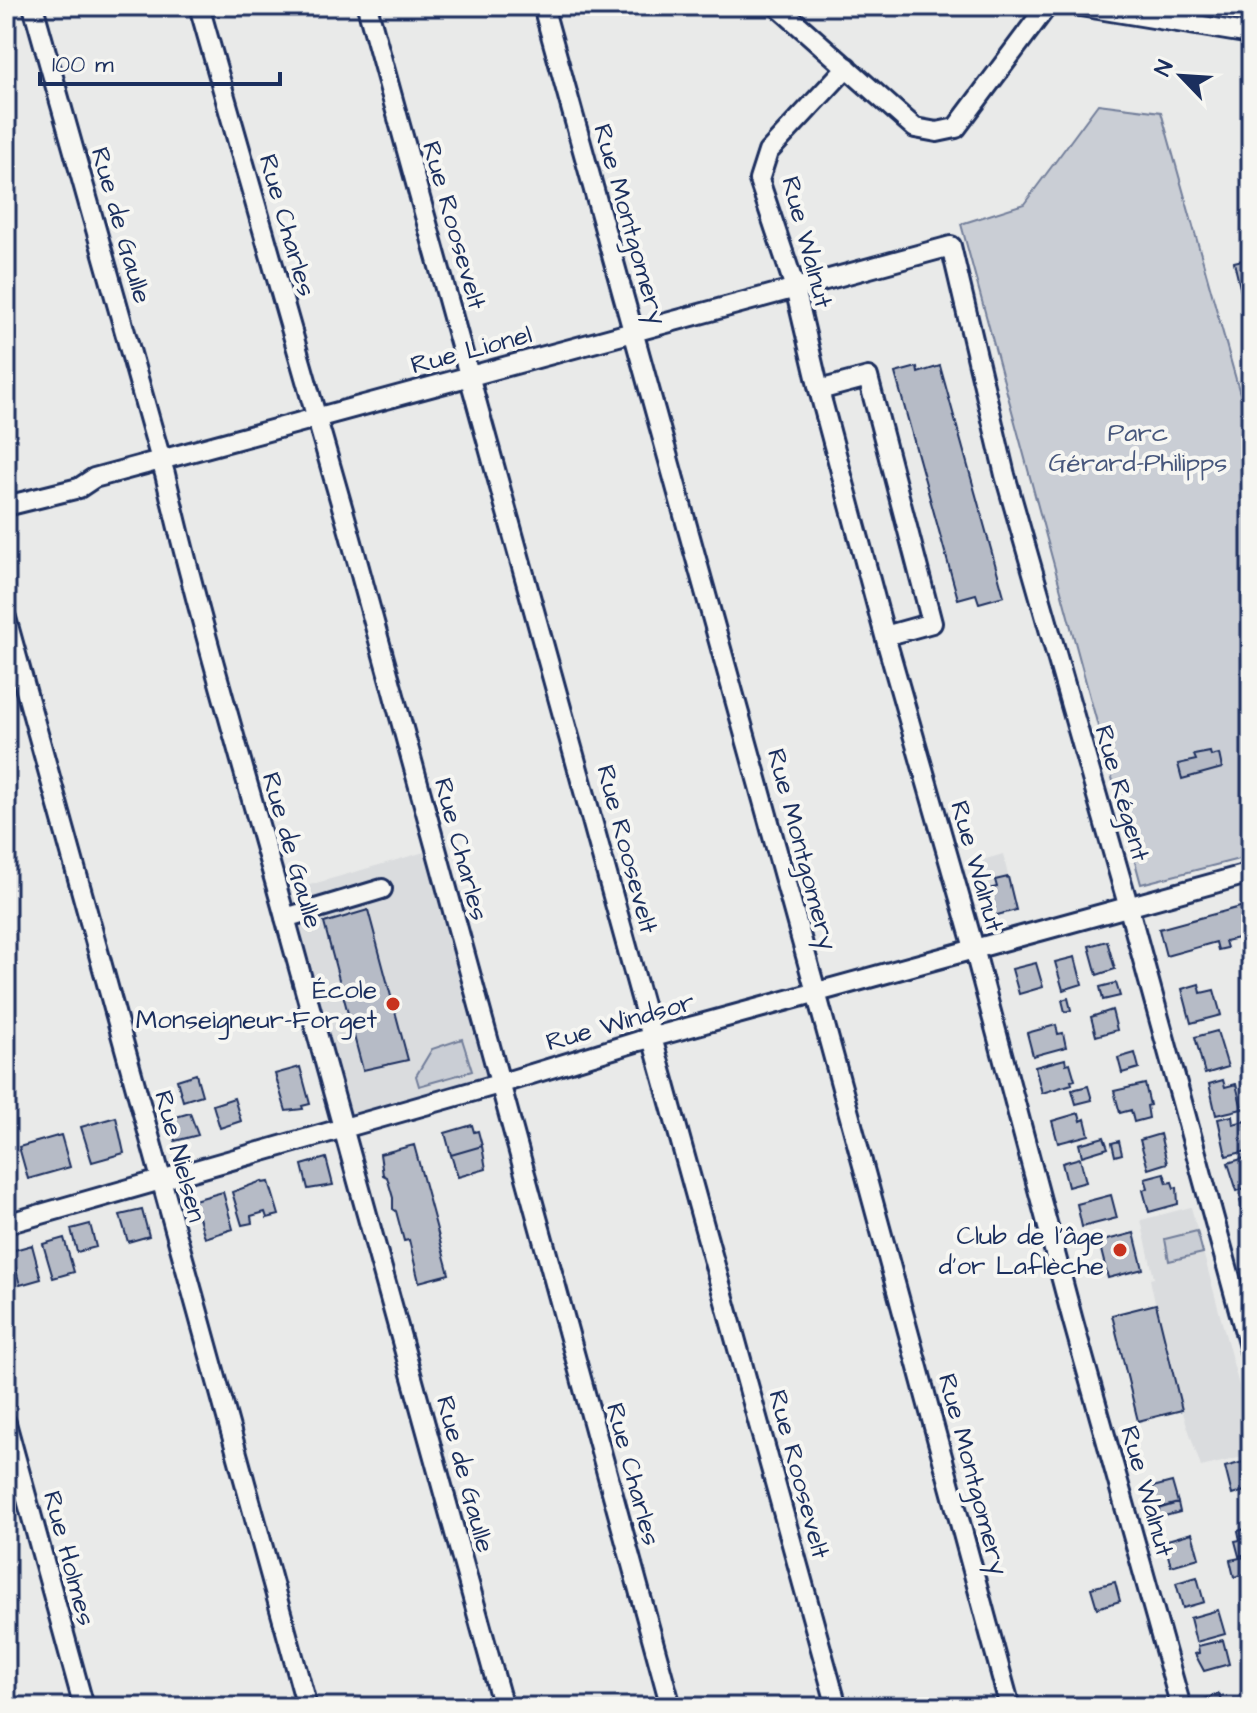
<svg xmlns="http://www.w3.org/2000/svg" width="1257" height="1713" font-family="'Architects Daughter',sans-serif">
	<rect width="100%" height="100%" fill="#e9eae9"/>
	<filter id="ink" filterUnits="userSpaceOnUse"><feTurbulence type="fractalNoise" baseFrequency=".0125" numOctaves="2"/><feDisplacementMap in="SourceGraphic" scale="16" xChannelSelector="R" yChannelSelector="G"/><feConvolveMatrix kernelMatrix="1 2 1 2 8 2 1 2 1" color-interpolation-filters="sRGB"/></filter>
	<g filter="url(#ink)">
		<path fill="#dadcde" d="M435 849 499 1084 343 1127 278 894Z
			M1003 854 1016 910 986 918 969 864Z
			M1191 1207 1251 1430V1455L1201 1467 1182 1410 1138 1421 1112 1315 1155 1303 1150 1279 1154 1278 1141 1220Z"/>
		<path fill="#caced5" stroke="#727e9a" stroke-width="2" d="M1098 104 1161 112 1251 433V856L1141 884 961 224 1024 204Z
			M462 1039 472 1071 419 1086 416 1076 432 1049Z
			M1197 1231 1203 1253 1169 1261 1165 1239Z"/>
		<path fill="#b6bbc6" stroke="#1b2f5e" stroke-width="2" d="M1251 258V334L1234 262Z
			M940 366 1004 596 979 603 976 594 958 599 895 373 917 367 918 373Z
			M1210 752 1211 756 1219 754 1222 768 1182 779 1178 764 1196 760 1194 755Z
			M1008 877 1016 910 986 918 979 891 997 887 995 880Z
			M1251 904V935L1225 941 1227 948 1218 950 1216 942 1166 956 1159 929Z
			M368 910 408 1060 363 1070 324 923Z
			M1107 941 1115 969 1097 975 1089 946Z
			M1075 957 1082 984 1063 990 1055 962Z
			M1036 963 1043 987 1019 994 1012 969Z
			M1116 983 1120 996 1103 1000 1100 987Z
			M1199 984 1201 993 1214 990 1221 1015 1191 1023 1182 989Z
			M1068 998 1071 1010 1065 1012 1062 1000Z
			M1112 1010 1117 1030 1096 1036 1091 1017Z
			M1056 1025 1058 1034 1063 1033 1066 1047 1033 1056 1027 1033Z
			M1217 1031 1228 1067 1205 1074 1195 1037Z
			M1135 1053 1139 1068 1122 1073 1118 1058Z
			M1065 1059 1066 1064 1070 1063 1075 1080 1071 1081 1072 1084 1042 1093 1035 1067Z
			M300 1067 310 1104 302 1106 303 1109 286 1111 275 1074Z
			M196 1074 202 1095 183 1101 177 1080Z
			M1223 1080 1225 1087 1236 1084 1242 1109 1216 1115 1209 1084Z
			M1145 1084 1150 1105 1147 1106 1149 1118 1134 1122 1131 1110 1120 1113 1114 1091Z
			M1088 1086 1092 1100 1076 1104 1072 1090Z
			M234 1098 241 1121 220 1128 213 1105Z
			M190 1113 198 1135 175 1141 169 1119Z
			M1079 1113 1081 1121 1085 1119 1089 1135 1058 1143 1052 1121Z
			M1232 1116 1233 1124 1245 1121 1251 1150 1226 1156 1218 1119Z
			M116 1117 124 1153 92 1162 81 1127Z
			M472 1125 474 1132 478 1131 482 1146 451 1155 445 1133Z
			M1160 1134 1167 1163 1148 1169 1140 1140Z
			M61 1135 70 1167 28 1179 19 1147Z
			M1104 1137 1108 1148 1082 1156 1079 1144Z
			M1119 1141 1122 1154 1115 1156 1112 1143Z
			M414 1145 449 1274 419 1282 409 1240 404 1241 396 1211 393 1209V1198L387 1177 383 1175 380 1154Z
			M482 1146 486 1169 458 1177 451 1155Z
			M1251 1156V1186L1237 1191 1228 1163Z
			M326 1158 333 1185 308 1189 302 1165Z
			M1080 1158 1086 1182 1068 1187 1062 1163Z
			M6 1164H8L14 1186 6 1188Z
			M1164 1173 1167 1183 1172 1182 1174 1188 1177 1187 1178 1204 1149 1212 1143 1190 1148 1188 1145 1178Z
			M262 1181 263 1183 269 1182 279 1215 267 1218 265 1212 251 1216 252 1223 242 1225 232 1192Z
			M223 1192 233 1229 205 1238 194 1200Z
			M1111 1195 1117 1218 1082 1227 1077 1204Z
			M1251 1197V1223L1246 1225 1240 1200Z
			M142 1210 149 1236 128 1242 120 1215Z
			M90 1224 96 1247 77 1252 71 1229Z
			M1134 1233 1143 1269 1108 1278 1099 1242Z
			M64 1238 74 1272 53 1278 43 1244Z
			M32 1245 41 1279 20 1285 11 1251Z
			M6 1247 11 1267 6 1269Z
			M1156 1304 1182 1410 1138 1421 1112 1315Z
			M1247 1461 1251 1474V1489L1232 1495 1225 1467Z
			M1172 1482 1178 1503 1155 1509 1149 1488Z
			M1178 1503 1180 1512 1161 1517 1158 1509Z
			M1251 1527V1553L1239 1556 1235 1541 1240 1540 1238 1531Z
			M1192 1533 1199 1558 1171 1566 1164 1541Z
			M1245 1557 1249 1573 1234 1577 1230 1560Z
			M1197 1577 1204 1602 1183 1608 1176 1583Z
			M1115 1582 1120 1601 1097 1608 1091 1588Z
			M1218 1610 1225 1634 1196 1642 1190 1618Z
			M1223 1640 1229 1664 1204 1671 1195 1654 1199 1653 1198 1646Z
			M1219 1694 1223 1707H1204L1201 1700Z"/>
		<g fill="none" stroke-linecap="round" stroke-linejoin="round">
			<g stroke="#1b2f5e" stroke-width="24">
				<path id="minor" d="M33 6 165 474C200 624 245 772 286 921 359 1183 431 1445 503 1707
					M199 6 349 531 671 1707
					M367 6 837 1707
					M543 6 816 992 1010 1707
					M777 6 915 128 937 132 956 128 1047 6
					M1080 6 1251 34
					M847 67 768 152 759 180 795 288 819 390 885 636 974 948 1073 1321 1181 1707
					M819 390 868 377 932 623 885 636
					M6 506 79 488 94 478 951 246 1005 475 1125 894 1251 1354
					M6 618 307 1707
					M285 918 382 889
					M6 1224 499 1084 639 1041 1251 873
					M6 1423 84 1707"/>
			</g>
			<use href="#minor" stroke="#f6f6f2" stroke-width="18"/>
		</g>
	</g>
	<g fill="#c8321e" stroke="#f6f6f2" stroke-width="3">
		<circle cx="393" cy="1004" r="8"/>
		<circle cx="1120" cy="1250" r="8"/>
	</g>
	<g text-anchor="middle" stroke-width="8" stroke-linejoin="round" paint-order="stroke">
		<g font-size="26" fill="#1b2f5e" stroke="#f6f6f2">
			<text transform="translate(631 224) rotate(74)" y="9">Rue Montgomery</text>
			<text transform="translate(122 225) rotate(74)" y="9">Rue de Gaulle</text>
			<text transform="translate(288 225) rotate(74)" y="9">Rue Charles</text>
			<text transform="translate(455 225) rotate(74)" y="9">Rue Roosevelt</text>
			<text transform="translate(808 242) rotate(75)" y="9">Rue Walnut</text>
			<text transform="translate(471 349) rotate(-15)" y="9">Rue Lionel</text>
			<text transform="translate(1123 793) rotate(74)" y="9">Rue Régent</text>
			<text transform="translate(462 849) rotate(75)" y="9">Rue Charles</text>
			<text transform="translate(628 849) rotate(75)" y="9">Rue Roosevelt</text>
			<text transform="translate(803 849) rotate(75)" y="9">Rue Montgomery</text>
			<text transform="translate(293 850) rotate(74)" y="9">Rue de Gaulle</text>
			<text transform="translate(978 866) rotate(74)" y="9">Rue Walnut</text>
			<text transform="translate(620 1021) rotate(-16)" y="9">Rue Windsor</text>
			<text transform="translate(181 1156) rotate(75)" y="9">Rue Nielsen</text>
			<text transform="translate(466 1474) rotate(75)" y="9">Rue de Gaulle</text>
			<text transform="translate(634 1474) rotate(75)" y="9">Rue Charles</text>
			<text transform="translate(800 1474) rotate(75)" y="9">Rue Roosevelt</text>
			<text transform="translate(974 1474) rotate(75)" y="9">Rue Montgomery</text>
			<text transform="translate(1148 1491) rotate(74)" y="9">Rue Walnut</text>
			<text transform="translate(70 1558) rotate(75)" y="9">Rue Holmes</text>
		</g>
		<g font-size="26" fill="#47577c" stroke="#f6f6f2">
			<text x="1138" y="441">Parc<tspan x="1138" dy="30">Gérard-Philipps</tspan></text>
		</g>
		<g font-size="26" fill="#1b2f5e" stroke="#f6f6f2" text-anchor="end">
			<text x="377" y="998">École<tspan x="377" dy="30">Monseigneur-Forget</tspan></text>
			<text x="1104" y="1244">Club de l'âge<tspan x="1104" dy="30">d'or Laflèche</tspan></text>
		</g>
	</g>
	<rect width="1257" height="1713" fill="none" stroke="#f6f6f2" stroke-width="32"/>
	<rect x="16" y="16" width="1225" height="1681" fill="none" stroke="#1b2f5e" stroke-width="3" filter="url(#ink)"/>
	<g transform="translate(1181 76) rotate(295)" stroke="#f6f6f2" stroke-width="6" paint-order="stroke">
	<path d="M0-6L14 30L0 20L-14 30Z" fill="#1b2f5e"/>
	<text y="-12" font-size="22" font-weight="bold" text-anchor="middle" fill="#1b2f5e">N</text>
	</g>
	<path d="M40 72v12h240v-12" fill="none" stroke="#1b2f5e" stroke-width="4"/>
	<text x="52" y="72" font-size="24" fill="#1b2f5e" stroke="#f6f6f2" stroke-width="6" paint-order="stroke">100 m</text>
</svg>
